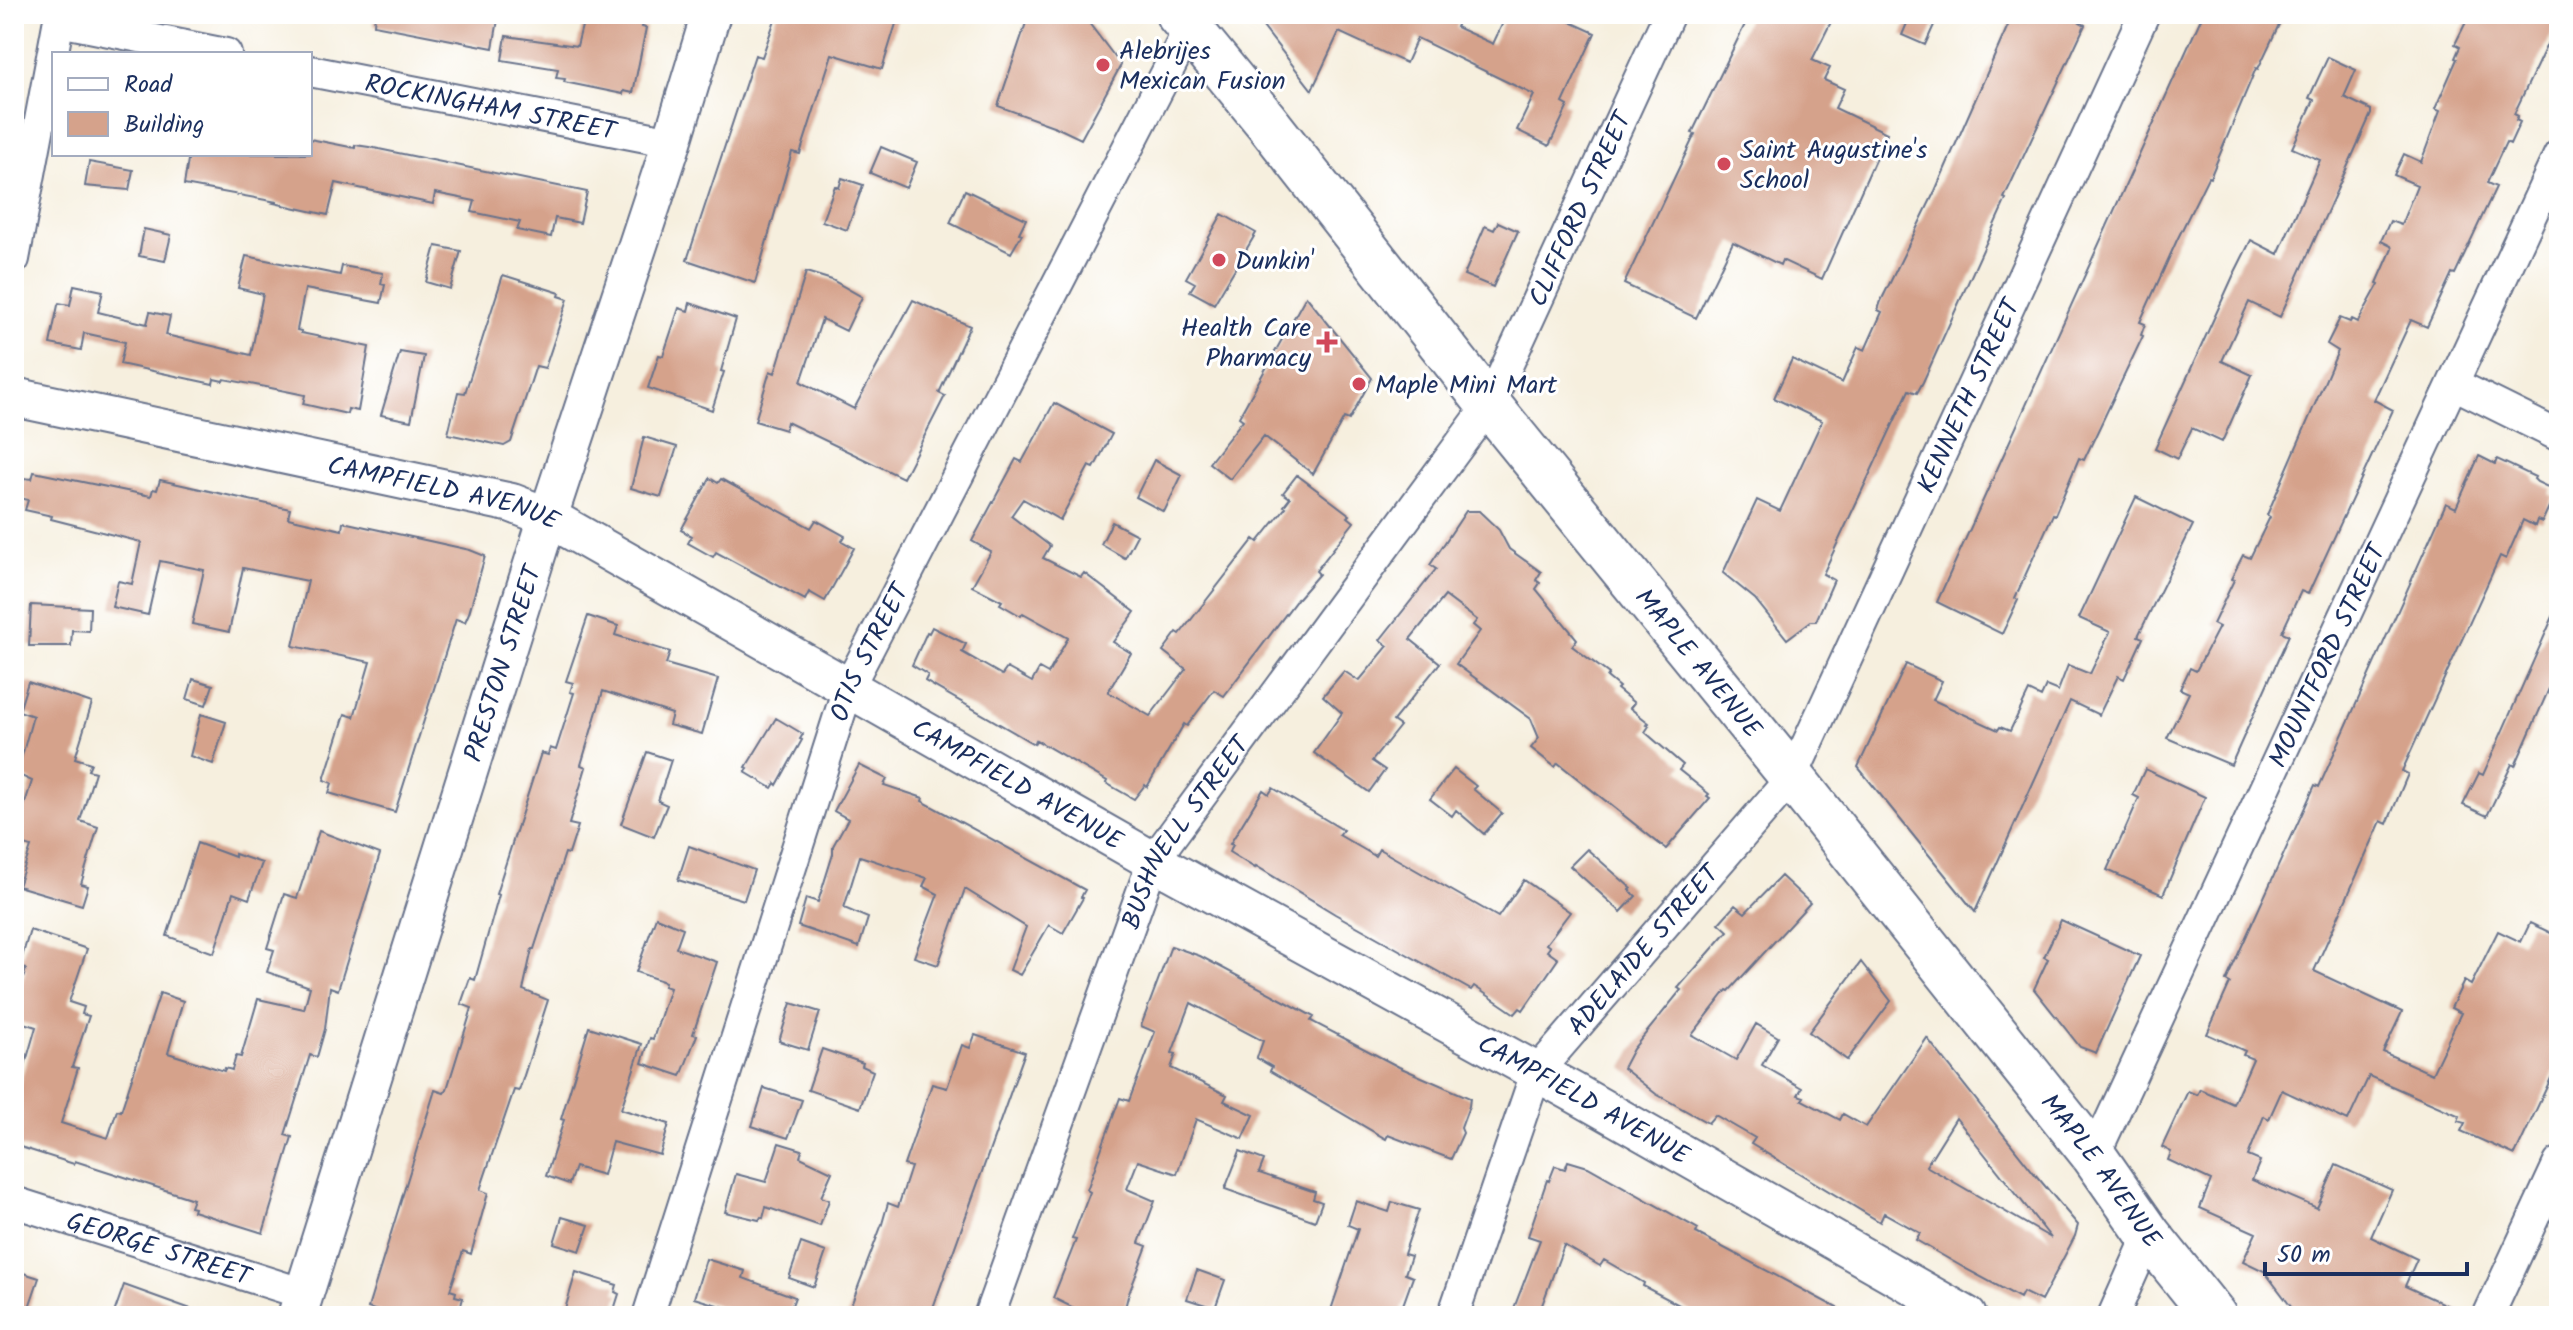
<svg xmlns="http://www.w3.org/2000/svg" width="2573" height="1330" font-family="Kalam,sans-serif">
	<rect width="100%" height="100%" fill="#fff"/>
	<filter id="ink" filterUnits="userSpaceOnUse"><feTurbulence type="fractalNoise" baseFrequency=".0125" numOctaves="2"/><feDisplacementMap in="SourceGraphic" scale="16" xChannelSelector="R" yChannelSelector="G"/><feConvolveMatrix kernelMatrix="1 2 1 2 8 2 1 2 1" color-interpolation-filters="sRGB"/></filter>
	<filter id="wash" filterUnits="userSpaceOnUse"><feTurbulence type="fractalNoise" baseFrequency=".006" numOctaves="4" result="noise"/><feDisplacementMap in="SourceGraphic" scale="32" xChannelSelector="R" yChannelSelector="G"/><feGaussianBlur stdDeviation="1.8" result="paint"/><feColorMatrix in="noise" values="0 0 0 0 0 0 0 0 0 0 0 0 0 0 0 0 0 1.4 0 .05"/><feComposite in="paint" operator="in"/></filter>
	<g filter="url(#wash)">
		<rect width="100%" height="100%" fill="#f6efde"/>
		<g id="blocks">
			<path fill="#d5a28b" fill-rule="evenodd" d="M375 14H499L493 48 374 25Z
				M585 14H645L642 27 646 28 633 93 624 91 623 94 564 82 565 79 556 78 558 69 502 60 506 36 577 46Z
				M777 14H899L882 69 832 54 800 154 792 152 755 283 687 260 755 55 762 57Z
				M1029 14H1082L1121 65 1081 139 1056 127 998 106Z
				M1253 14H1462L1456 27 1493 44 1507 14H1553L1595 33 1563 103 1568 106 1549 146 1517 130 1534 95 1417 38 1406 63 1339 32 1312 90Z
				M1750 14H1835L1812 60 1830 68 1824 80 1844 89 1835 108 1887 133 1822 279 1782 260 1780 265 1733 242 1696 318 1624 284 1695 134 1692 133Z
				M1911 14H1939L1925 45 1902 35Z
				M2013 14H2066L2085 25 2004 198 2006 199 1923 382 1917 393 1909 390 1823 574 1834 580 1816 621H1811L1787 639 1755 599 1723 573 1757 500 1780 511 1822 421 1774 398 1792 359 1842 383 1858 347 1865 350 1882 312 1878 310 1881 301 1935 191Z
				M2203 14H2284L2258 69 2256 68 2210 178 2208 177 2177 240 2140 322 2145 324 2141 335 2143 336 2084 460 2079 458 2055 515 2053 514 2015 598 2018 600 2002 634 1937 602Z
				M2470 14H2559V19L2514 114 2518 116 2516 120 2520 122 2510 144 2506 142 2487 183 2496 187 2455 274 2452 273 2427 327 2411 320 2374 400 2393 410 2308 594 2301 591 2282 632 2289 635 2231 765 2167 738 2189 693 2180 689 2190 668 2196 671 2219 627 2213 624 2234 580 2231 579 2243 555 2250 558 2270 517 2267 515 2338 351 2327 344 2340 318 2350 322 2352 319 2358 322 2379 284 2377 283 2392 249 2391 246 2381 241 2390 221 2401 225 2417 185 2394 175 2404 154 2421 162 2440 111 2435 109 2457 59 2455 58 2460 47 2455 44Z
				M2328 57 2356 70 2344 97 2371 110V114L2280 317 2249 302 2222 361 2252 375 2222 442 2192 428 2177 459 2155 448 2234 274 2251 240 2278 254 2320 160 2292 148 2314 100 2309 98Z
				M310 139 355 148V145L369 147 587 192 580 223 555 218 551 237 517 230 520 222 472 212 475 201 435 193 433 204 336 183 328 215 274 203 277 202 184 185 189 154H310Z
				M881 147 917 162 906 188 870 173Z
				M89 162 133 170 129 190 85 186Z
				M842 178 863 185 847 230 822 221 835 186 839 188Z
				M965 190 1026 219 1019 233 1022 234 1011 253 950 223Z
				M1222 214 1256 233 1214 304 1190 291 1195 283 1186 278Z
				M1498 222 1518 231 1493 287 1464 275 1485 226 1494 230Z
				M144 229 171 235 165 261 139 256Z
				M436 246 461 251 450 289 426 282Z
				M246 256 340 275 342 266 383 273 381 284 385 285 381 303 305 289 297 330 301 331V333L369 347 358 411 348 409 347 414 303 404 305 395 266 387 224 379 223 381 214 379 213 384 120 364 125 342 84 333 81 350 50 344 58 305 59 303 70 305 74 285 103 291 98 312 147 324 150 312 170 316 166 335 251 355 263 294 238 288Z
				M806 272 832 280 862 297 846 331 822 319 801 382 854 409 913 300 970 326 939 393 945 396 903 478 787 422 785 430 755 421 770 371 775 373Z
				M503 275 560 293 559 296 568 299 545 368 536 366 511 442 504 446 448 434 458 392 465 393Z
				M1306 296 1372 378 1349 420 1344 418 1313 474 1264 436 1230 479 1209 463 1243 420 1239 417Z
				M690 303 736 319 721 371 724 372 712 410 648 388 659 355 663 356 679 308 688 311Z
				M400 352 424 356 411 421 381 415Z
				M1054 403 1112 434 1094 468 1089 466 1060 520 1023 499 1011 516 1050 546 1043 558 1081 577 1084 573 1135 612 1113 642 1131 653 1108 692 1150 716 1186 669 1163 651 1177 632 1180 634 1254 539 1258 542 1286 507 1284 506 1290 498 1283 493 1297 475 1350 515 1348 517 1354 522 1316 571 1319 574 1298 598 1224 696 1214 690 1187 726 1184 724 1147 787 1145 785 1134 799 1106 783 1107 781 1036 740 1034 744 925 681 928 675 912 665 927 632 929 633 932 627 966 644 962 652 1002 675 1007 668 1032 682 1039 669 1048 674 1068 638 1023 613 1021 616 1000 604 1002 601 972 586 991 552 972 541 1016 459 1022 462Z
				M644 437 677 447 661 497 631 488Z
				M2479 456 2495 464 2497 459 2535 477 2534 479 2537 482 2552 489 2550 494 2554 496 2542 522 2537 520 2535 526 2523 520 2506 559 2500 556 2402 771 2408 774 2387 824 2381 821 2314 971 2402 1012 2383 1052 2432 1074 2461 1013 2451 1008 2464 981 2471 985 2498 931 2521 942 2530 923 2559 937V1061L2515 1155 2461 1131 2465 1123 2458 1121 2460 1116 2369 1076 2348 1121 2282 1090 2269 1119 2264 1116 2248 1156 2260 1161 2252 1180 2317 1208 2336 1165 2392 1190 2371 1237 2417 1259 2405 1286 2470 1316H2298L2264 1271 2243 1261 2256 1233 2200 1208 2211 1180 2168 1160 2171 1152 2162 1147 2188 1091 2197 1095 2200 1089 2233 1104 2253 1059 2243 1055 2245 1051 2207 1034 2230 983 2226 981 2315 785 2319 787 2446 503 2456 508Z
				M1154 460 1182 475 1164 512 1136 497Z
				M34 472 151 496 153 489 157 490 160 480 290 509 288 518 301 521 342 530 343 522 470 550 485 556 469 613 465 622 456 619 395 812 329 793 332 783 324 780 345 714 354 717 370 662 293 646 308 581 243 568 229 632 192 624 204 570 160 561 148 615 112 607 118 581 132 584 141 542 51 519 52 516 25 510 28 500 20 498 24 478 32 479Z
				M710 478 718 483 721 479 811 528 816 520 845 536 842 541 854 548 825 601 809 592 805 600 716 552 713 557 688 543 692 536 681 530Z
				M2136 497 2193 525 2138 636 2143 638 2124 679 2118 676 2099 715 2070 701 1975 912 1858 767 1906 664 1942 681 1933 700 1998 730 2000 727 2010 731 2029 691 2041 697 2046 686 2058 691 2068 665 2090 674 2110 632 2079 618Z
				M1466 511H1479L1499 530 1509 549 1541 572 1536 580 1540 583 1536 589 1577 639 1572 646 1609 674 1607 677 1619 687 1617 689 1634 703 1630 708 1649 723 1647 725 1649 726 1645 732 1683 765 1679 770 1709 794 1707 796 1710 798 1666 849 1558 763 1555 767 1531 748 1539 738 1531 719 1456 664 1480 631 1473 625 1477 620 1445 596 1410 639 1440 663 1393 721 1400 726 1372 761 1385 770 1369 792 1314 753 1342 713 1323 696 1344 671 1359 681 1388 646 1380 640 1436 569 1430 565Z
				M1112 522 1137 535 1125 558 1101 544Z
				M2559 603V666L2515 766 2512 764 2487 816 2463 805 2479 773 2483 775Z
				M31 605 90 608 89 631 72 630 71 646H29Z
				M588 616 618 626 615 635 670 652 666 664 718 679 702 734 669 725 672 714 603 691 581 765 586 767 569 824 578 826 569 854 565 853 534 949H532L523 990 548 1000 519 1091 514 1090 480 1190 488 1193 471 1254 463 1251 450 1290 456 1292 455 1296 463 1298 458 1316H394L368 1308 435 1090 444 1093 447 1089 472 1008 461 1004 470 978 475 980 499 895 496 894 541 753 548 755 550 748 556 750 574 693 570 692 573 683 566 681Z
				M193 679 213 685 206 705 187 699Z
				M28 682 92 703 75 758 91 763 88 770 95 772 80 821 98 827 81 884 88 886 82 905 18 886 31 847 21 844 22 840 14 838 32 781 17 774 33 716 19 711Z
				M201 714 226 722 213 764 190 756Z
				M776 718 803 734 800 739 802 740 777 785 775 783 772 788 745 772 748 768 746 767Z
				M647 752 671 760 658 801 667 805 654 837 621 824Z
				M859 765 887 779 884 785 923 798 922 801 1085 890 1081 897 1083 898 1063 933 1049 925 1020 975 1010 970 1026 927 965 889 938 965 914 957 938 894 923 886 927 878 860 856 844 908 868 918 859 947 798 926 806 898 818 902 833 854V846L848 819 834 811Z
				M1454 769 1476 786 1473 789 1502 813 1484 834 1456 810 1452 816 1430 799Z
				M2145 769 2205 797 2163 895 2107 870 2139 798 2133 795Z
				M1273 788 1343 830 1339 835 1375 856 1379 849 1498 917 1524 880 1570 912 1546 944 1550 947 1547 951 1558 959 1523 1010 1520 1008 1515 1014 1474 986 1471 990 1335 914 1256 866 1255 868 1229 852 1233 845 1230 844 1263 790 1269 794Z
				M319 831 380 854 338 990 330 987 325 1029 317 1057 310 1055 285 1135 292 1137 263 1233 193 1211 194 1208 190 1207 193 1199 75 1161 74 1164 14 1145V1116L21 1094 17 1093 36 1027 14 1020V1008L26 969 19 967 30 930 87 949 69 1002 84 1007 82 1014 89 1016 72 1067 78 1068 61 1123 108 1138 117 1110 121 1111 160 993 183 1001 168 1053 224 1071 225 1068 232 1070 236 1056 241 1057 258 999 304 1009 310 987 267 972 274 950 267 948 284 894 297 898Z
				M197 843 235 857V854L262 863 249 899 233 893 214 953 167 936Z
				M689 846 754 870 744 900 678 880Z
				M1587 849 1631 888 1629 890 1636 896 1621 912 1570 866Z
				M1781 876 1810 903 1729 991 1727 990 1692 1035 1736 1060 1756 1024 1778 1037 1762 1065 1802 1088 1798 1095 1804 1097 1802 1100 1840 1120 1843 1114 1866 1127 1927 1038 2034 1173 2078 1225 2075 1236 2041 1301 2023 1292 2020 1298 1966 1269 1916 1240 1920 1233 1884 1213 1880 1222 1751 1144 1755 1138 1715 1115 1708 1123 1656 1094 1623 1068 1633 1049 1681 990 1678 988 1728 931 1719 923 1735 905 1745 913ZM1956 1118 2051 1238 1926 1166Z
				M656 917 683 928 676 948 717 962 693 1034 697 1035 681 1076 642 1063 650 1038 653 1039 670 988 664 986 665 982 636 972Z
				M2061 920 2140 956 2096 1053 2080 1047 2034 989 2048 959 2044 957Z
				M1171 946 1200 956 1290 1004 1314 1017 1311 1021 1399 1067 1470 1098 1469 1106 1461 1128 1463 1133 1451 1159 1388 1135 1386 1139 1270 1071 1272 1067 1257 1058 1263 1041 1191 1003 1172 1053 1176 1054 1171 1068 1227 1095 1224 1101 1254 1115 1243 1139 1196 1119 1177 1174 1138 1161 1127 1189 1155 1201 1139 1243 1147 1246 1128 1296 1123 1316H1090L1073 1310 1074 1308 1053 1298 1076 1240 1072 1239 1090 1192 1087 1190 1102 1147 1120 1098 1129 1101 1155 1032 1141 1026Z
				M1861 962 1891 1001 1847 1060 1809 1032Z
				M791 1003 820 1012 808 1050 779 1041Z
				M589 1027 642 1044 621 1109 669 1124 660 1155 612 1142 603 1175 575 1167 569 1184 546 1176 564 1120 561 1119Z
				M975 1035 1025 1052 930 1316H847L882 1224 888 1203 898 1207 911 1167 904 1165 932 1084 947 1088 962 1045 970 1048Z
				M822 1049 863 1063 862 1066 873 1071 860 1108 808 1090Z
				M764 1088 802 1100 788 1138 752 1126Z
				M779 1143 802 1150 800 1157 832 1172 821 1197 829 1200 820 1226 766 1207 763 1218 761 1217 759 1220 725 1212 736 1174 766 1182Z
				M1240 1151 1264 1160 1259 1173 1315 1192 1313 1199 1322 1202 1315 1221 1225 1189Z
				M1568 1161 1588 1167 1698 1229 1696 1233 1852 1316H1700L1643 1286 1644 1283 1604 1260 1600 1266 1564 1245 1538 1316H1511L1540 1240 1528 1236 1547 1180 1549 1181 1555 1166 1565 1169Z
				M1356 1201 1389 1212 1392 1202 1419 1210 1404 1254 1411 1256 1405 1274 1413 1277 1399 1316H1329L1358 1229 1348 1225Z
				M562 1217 589 1225 580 1251 554 1243Z
				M801 1243 826 1252 814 1287 789 1278Z
				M706 1259 745 1271 743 1278 795 1297 788 1316H754L694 1298Z
				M14 1270 39 1278 26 1316H14Z
				M1197 1270 1225 1280 1215 1308 1187 1299Z
				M576 1272 617 1285 615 1292 619 1294 612 1316H563Z
				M124 1285 202 1313V1316H113Z"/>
		</g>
	</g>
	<g filter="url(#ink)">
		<use href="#blocks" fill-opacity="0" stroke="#68728b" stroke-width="2"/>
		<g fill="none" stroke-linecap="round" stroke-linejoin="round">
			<g stroke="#68728b" stroke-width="34">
				<g id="minor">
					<path d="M59 21 226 54"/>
					<path id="s1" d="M310 71 672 142"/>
					<path d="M14 259 60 14"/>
					<path d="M2454 384 2559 436"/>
					<path id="s2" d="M2094 1156 2559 155"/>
					<path id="s3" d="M14 1202 304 1294"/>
					<path id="s4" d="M648 1316 848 688 1196 16"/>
					<path id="s5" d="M989 1316 1153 861 1489 405 1669 14"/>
					<path id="s6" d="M1453 1316 1536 1073 1792 777 2144 14"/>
					<path d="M2113 1316 2149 1235"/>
					<path d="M2488 1316 2559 1163"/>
				</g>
			</g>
			<g stroke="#68728b" stroke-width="42">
				<g id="tertiary">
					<path id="s7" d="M14 397 512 503 548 517 1153 861 1573 1092 1967 1316"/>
					<path id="s8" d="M297 1316 548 517 672 142 711 14"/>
				</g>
			</g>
			<g stroke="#68728b" stroke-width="48">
				<g id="secondary">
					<path id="s9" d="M1178 14 1266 121 1489 405 1792 777 2094 1156 2149 1235 2214 1316"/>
				</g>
			</g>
			<use href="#minor" stroke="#fff" stroke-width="30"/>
			<use href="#tertiary" stroke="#fff" stroke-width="38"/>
			<use href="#secondary" stroke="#fff" stroke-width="44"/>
		</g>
	</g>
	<g fill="#d1495b" stroke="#fff" stroke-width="3">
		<circle cx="1103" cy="65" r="8"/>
		<circle cx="1724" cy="164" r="8"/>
		<circle cx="1219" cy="260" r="8"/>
		<path d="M1323 330h8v8h8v8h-8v8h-8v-8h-8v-8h8z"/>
		<circle cx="1359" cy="384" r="8"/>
	</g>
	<g text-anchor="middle" stroke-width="6" stroke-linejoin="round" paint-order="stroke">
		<g font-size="26" fill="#1b2f5e" stroke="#fff" text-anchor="start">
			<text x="1119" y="59">Alebrijes<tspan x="1119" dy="30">Mexican Fusion</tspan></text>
			<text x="1740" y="158">Saint Augustine's<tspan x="1740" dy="30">School</tspan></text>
			<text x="1235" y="269">Dunkin'</text>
			<text x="1311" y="336" text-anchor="end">Health Care<tspan x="1311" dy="30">Pharmacy</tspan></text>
			<text x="1375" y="393">Maple Mini Mart</text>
		</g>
		<g font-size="26" fill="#1b2f5e" stroke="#fff">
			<text dy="9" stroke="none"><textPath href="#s1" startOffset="184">ROCKINGHAM STREET</textPath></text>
			<text dy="9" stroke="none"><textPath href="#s5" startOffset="1266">CLIFFORD STREET</textPath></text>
			<text dy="9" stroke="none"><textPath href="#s6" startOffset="1068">KENNETH STREET</textPath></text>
			<text dy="9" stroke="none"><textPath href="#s7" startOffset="440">CAMPFIELD AVENUE</textPath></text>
			<text dy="9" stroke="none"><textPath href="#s4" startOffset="700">OTIS STREET</textPath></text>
			<text dy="9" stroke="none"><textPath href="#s2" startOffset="552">MOUNTFORD STREET</textPath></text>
			<text dy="9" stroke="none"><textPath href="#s9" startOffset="832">MAPLE AVENUE</textPath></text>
			<text dy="9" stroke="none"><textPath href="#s8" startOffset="684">PRESTON STREET</textPath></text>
			<text dy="9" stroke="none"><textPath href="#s7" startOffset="1088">CAMPFIELD AVENUE</textPath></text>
			<text dy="9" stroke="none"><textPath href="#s5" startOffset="524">BUSHNELL STREET</textPath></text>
			<text dy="9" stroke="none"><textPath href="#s6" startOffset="420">ADELAIDE STREET</textPath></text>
			<text dy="9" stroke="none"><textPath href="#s7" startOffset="1736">CAMPFIELD AVENUE</textPath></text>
			<text dy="9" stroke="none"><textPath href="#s9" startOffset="1480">MAPLE AVENUE</textPath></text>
			<text dy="9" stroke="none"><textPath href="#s3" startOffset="152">GEORGE STREET</textPath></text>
		</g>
	</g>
	<rect width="2573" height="1330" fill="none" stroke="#fff" stroke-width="48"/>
	<rect x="52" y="52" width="260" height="104" fill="#ffffff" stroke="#a4acbf" stroke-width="2"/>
	<rect x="68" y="78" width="40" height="12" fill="#ffffff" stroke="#a4acbf" stroke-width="2"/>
	<text x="124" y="92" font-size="24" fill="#1b2f5e">Road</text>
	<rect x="68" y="112" width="40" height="24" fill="#d5a28b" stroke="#a4acbf" stroke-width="2"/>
	<text x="124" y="132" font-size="24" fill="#1b2f5e">Building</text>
	<path d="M2265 1262v12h202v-12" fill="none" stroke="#1b2f5e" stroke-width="4"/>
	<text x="2277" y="1262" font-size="24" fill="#1b2f5e" stroke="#ffffff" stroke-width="6" paint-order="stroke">50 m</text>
</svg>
